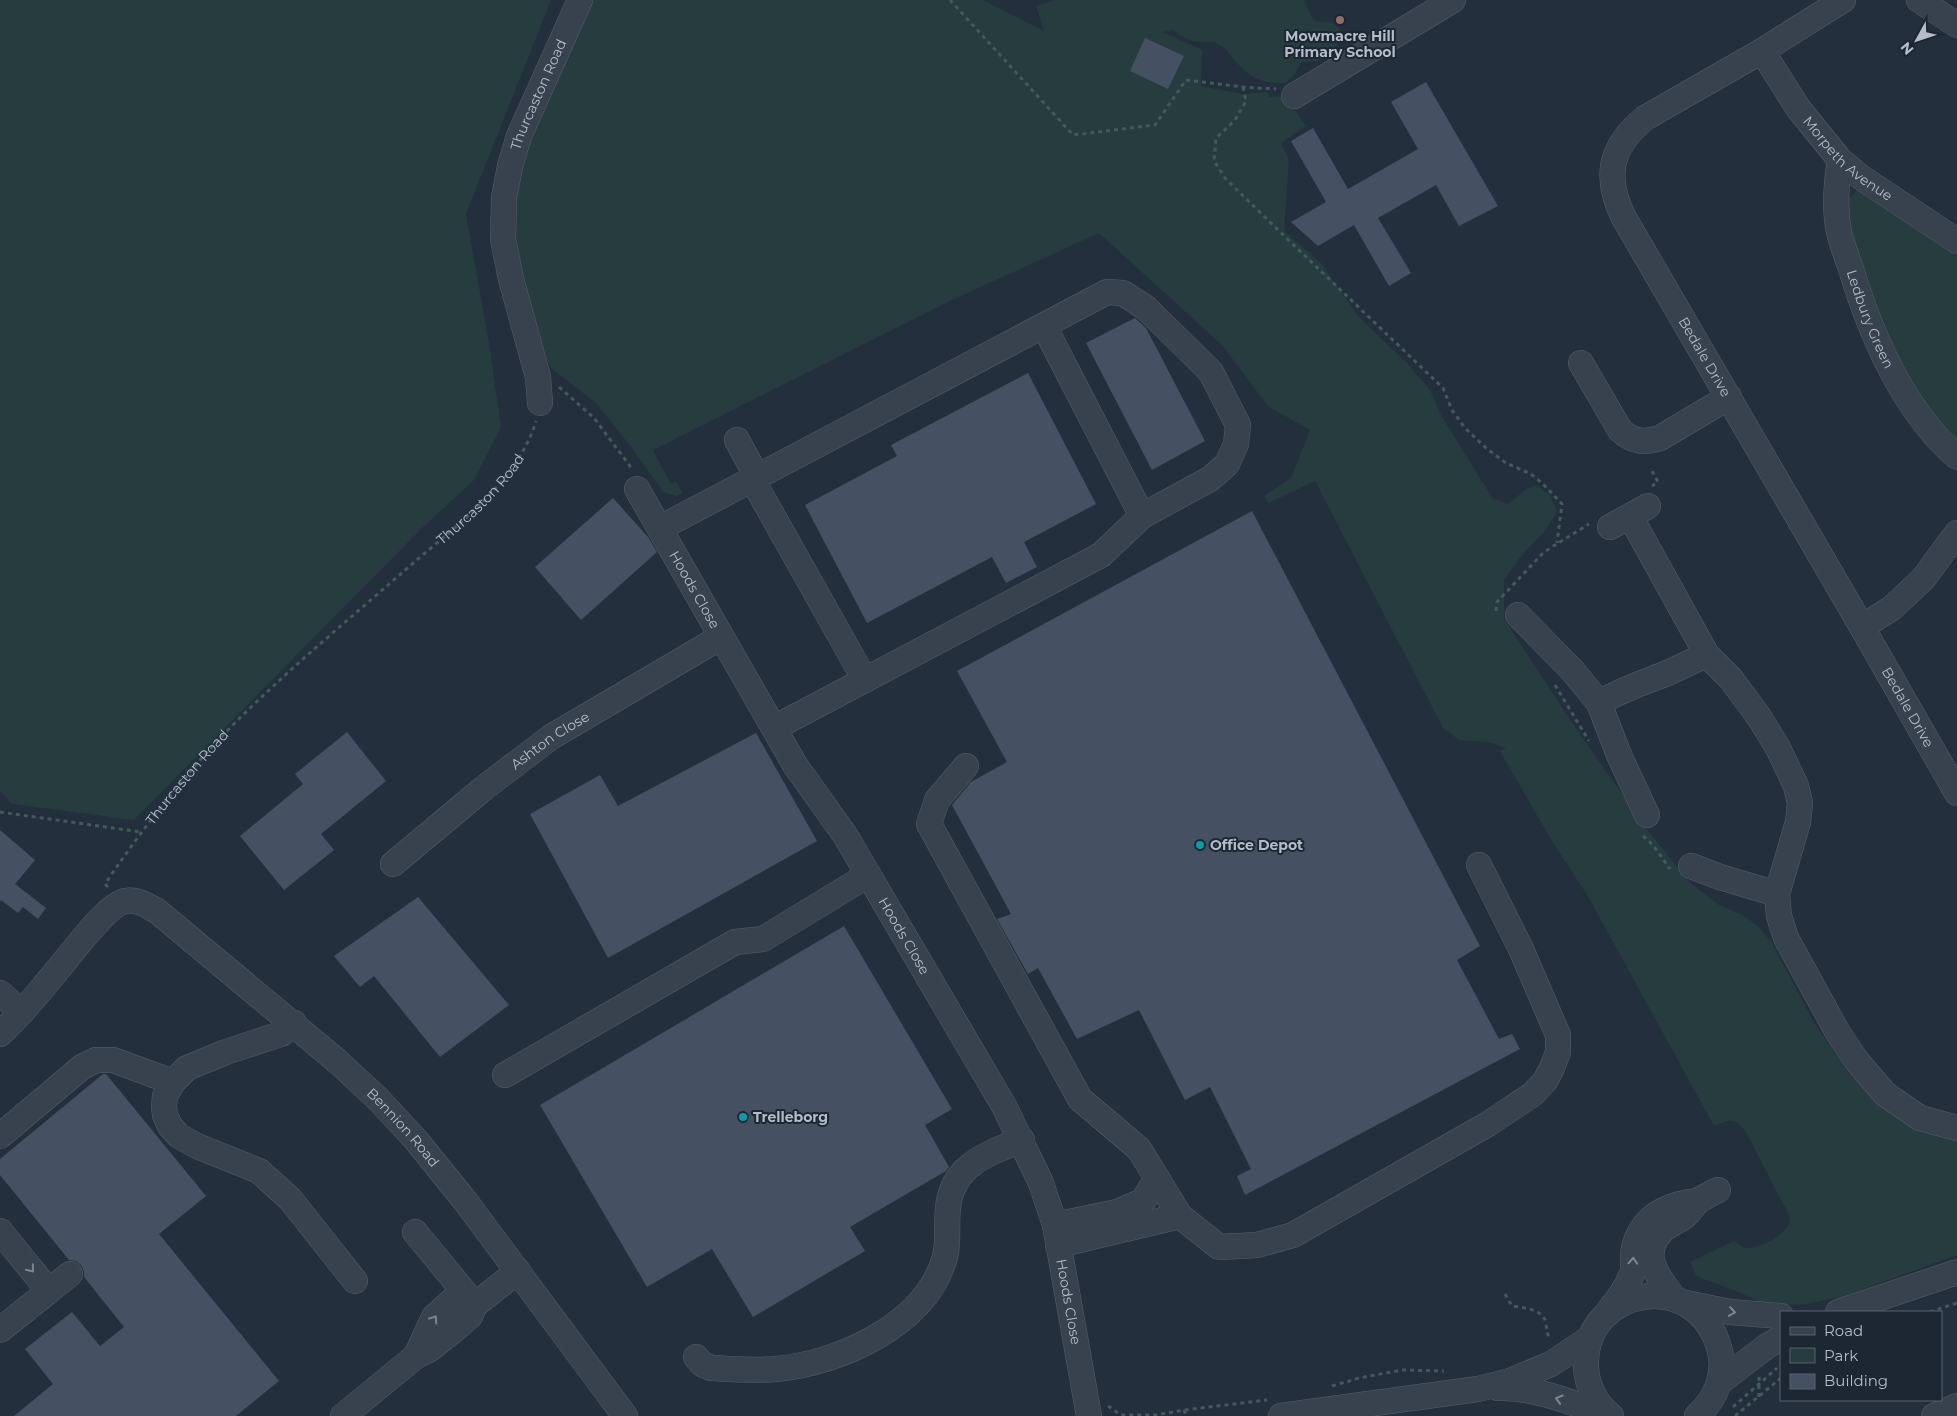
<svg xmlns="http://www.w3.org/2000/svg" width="1957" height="1416" font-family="Montserrat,sans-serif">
	<rect width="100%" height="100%" fill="#242f3e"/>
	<path fill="#263c3f" d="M0 0H551L466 214 489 343 501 427 474 480 421 529 134 820 12 804 0 791Z
		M590 0H983L1044 31 1036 6 1055 0H1301L1305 1C1311 18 1312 24 1332 22L1342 32C1333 57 1328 62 1301 62L1296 72 1286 83C1266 84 1252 80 1238 64 1231 56 1226 47 1216 43 1211 41 1205 43 1200 42 1189 41 1181 37 1173 30L1163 32 1202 50 1201 86 1242 94 1268 92 1269 97 1286 96 1306 126 1281 143 1289 160 1284 231 1321 263 1358 316 1409 365 1430 390 1442 417 1493 499 1508 504 1524 491 1536 485 1550 495 1557 511 1544 532 1522 555 1504 580V619L1573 724 1646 828 1689 882 1719 905 1743 915 1759 927 1772 943 1813 1021 1847 1071 1867 1092 1885 1108 1921 1131 1957 1140V1255L1842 1297 1799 1305 1765 1304 1741 1293 1696 1276 1690 1262 1734 1241 1745 1248C1762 1247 1783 1237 1790 1222L1789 1215 1746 1132C1735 1117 1730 1119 1714 1126L1589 898 1550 838 1500 751 1506 748 1493 743 1459 740 1443 728 1315 481 1269 503 1264 496 1291 478 1310 430 1268 406 1223 346 1099 233 950 301 653 450 671 484 676 482 683 493 676 496 663 492 632 448 596 403 552 369 546 357 522 282 512 229 517 184 535 121Z
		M1856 191H1863L1957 255V448L1904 380 1847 231V201Z"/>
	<path fill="#455162" d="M1145 38 1184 56 1168 89 1130 71Z
		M1426 82 1498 206 1459 226 1436 185 1378 218 1411 273 1389 286 1354 225 1318 246 1291 222 1326 202 1291 141 1313 128 1348 189 1418 149 1391 102Z
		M1135 318 1146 328 1205 441 1152 470 1086 343Z
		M1028 373 1096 504 1024 542 1037 567 1006 583 992 557 867 623 805 505 897 456 891 445Z
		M613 498 648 537 657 552 581 620 535 567Z
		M1252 511 1480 946 1457 960 1499 1039 1512 1034 1520 1049 1245 1195 1237 1176 1251 1169 1210 1087 1185 1100 1139 1010 1077 1039 1038 968 1028 974 997 919 1011 914 952 805 971 782 1007 762 957 671Z
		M347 732 386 781 321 834 334 850 284 890 240 836 303 784 295 774Z
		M756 733 817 841 608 958 530 814 600 775 618 806Z
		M0 830 35 860 15 884 46 908 38 919 23 907 18 913 1 900 0 902Z
		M418 897 509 1005 440 1057 374 976 360 987 334 956Z
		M844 926 952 1109 925 1125 949 1167 946 1171 850 1227 865 1251 753 1317 712 1249 647 1287 540 1105Z
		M103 1074H106L206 1196 159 1234 279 1381 236 1416H14L53 1384 25 1349 72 1312 100 1346 124 1327 84 1277V1271L81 1265 76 1261 69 1260 0 1175V1159Z"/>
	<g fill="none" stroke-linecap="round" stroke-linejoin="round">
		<g stroke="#565f6c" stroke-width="26">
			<g id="minor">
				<path id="s2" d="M1843 0 1762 51 1645 118C1609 147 1604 178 1624 218L1862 627 1957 793"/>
				<path d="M1919 0 1957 25"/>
				<path id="s3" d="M1762 51 1798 108 1840 160 1862 178 1957 241"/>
				<path d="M1294 96 1453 0"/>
				<path id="s4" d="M1840 160C1836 184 1834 208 1839 232 1842 245 1847 257 1851 269 1871 335 1904 411 1957 457"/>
				<path d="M1044 326 1142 516"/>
				<path d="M1581 363 1620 430C1633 442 1644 443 1660 438L1729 397"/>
				<path id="s5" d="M540 403 538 377 511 279 503 239 504 198 510 166 519 136 580 0"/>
				<path d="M737 440 757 477"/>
				<path d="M752 479 865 680"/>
				<path id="s6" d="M637 489 795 765 845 835 1004 1106 1041 1183 1055 1225 1089 1416"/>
				<path d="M1630 516 1707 655 1731 679 1759 717 1778 748 1796 786 1800 803 1798 822 1777 894 1779 916 1786 938 1838 1033 1856 1060 1885 1094 1920 1118 1957 1128"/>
				<path d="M1610 527 1648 506"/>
				<path d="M660 528 1107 292 1123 293 1146 308 1211 372 1238 425 1236 444 1227 464 1210 479 1142 516 1101 555 774 728"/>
				<path d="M1518 615 1572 670 1599 703 1619 755 1647 815"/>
				<path d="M1862 627 1892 608 1923 579 1957 533"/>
				<path d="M1599 703C1619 691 1639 684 1660 676 1676 670 1691 661 1707 655"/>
				<path d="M966 766 937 800 929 824 1080 1099 1139 1149 1180 1216"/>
				<path id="s7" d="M393 864 484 788 551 737 721 637"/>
				<path d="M1691 866 1720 877 1777 894"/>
				<path d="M0 993 22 1012"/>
				<path id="s8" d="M0 1034C18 1017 34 999 49 980 64 964 105 905 125 901 138 899 146 905 157 911L337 1061 378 1099 416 1140 466 1202 625 1416"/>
				<path d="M505 1075 735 942 763 939 868 875"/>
				<path d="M173 1082 165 1096 164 1107 165 1115 170 1126 179 1136 197 1146 259 1171 290 1199 355 1281"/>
				<path d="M0 1136 82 1067 96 1060H113L173 1082 187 1068 226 1052 281 1034 294 1023"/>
				<path d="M1055 1225 1117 1212 1143 1201 1157 1178"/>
				<path d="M0 1231 49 1291 0 1330"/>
				<path d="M415 1232 475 1305"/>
				<path d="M1058 1245 1180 1216 1219 1247 1257 1245 1293 1235 1488 1124 1533 1094 1545 1081 1552 1068 1558 1052V1035L1521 949 1479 865"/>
				<path d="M49 1291 70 1274"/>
				<path d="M1674 1298C1658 1277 1639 1254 1662 1231 1669 1224 1678 1222 1685 1216 1690 1212 1693 1206 1698 1201 1704 1197 1712 1193 1718 1190"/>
				<path d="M1686 1303 1730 1312 1781 1316"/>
				<path d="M1609 1310C1619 1299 1626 1288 1632 1274 1635 1266 1632 1256 1634 1247 1643 1215 1668 1204 1698 1201"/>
				<path d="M1838 1312 1957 1272"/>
				<path d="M416 1356 434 1317 463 1291"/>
				<path d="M696 1357 702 1364 711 1368C733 1369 755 1371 776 1369 840 1363 926 1325 945 1257 949 1242 946 1224 948 1208 952 1165 987 1154 1022 1140"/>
				<path d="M1720 1382 1767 1346 1781 1338"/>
				<path d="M1498 1388C1534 1387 1572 1401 1605 1416"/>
				<path d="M343 1416 416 1356 430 1349 459 1326 470 1316 475 1305 518 1271"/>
				<path d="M1281 1416 1478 1389 1510 1381 1551 1364 1590 1338"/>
				<path d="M1611 1416C1596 1404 1587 1386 1586 1367 1583 1285 1699 1267 1720 1351 1726 1375 1715 1400 1697 1416"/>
				<path d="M1934 1416 1957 1406"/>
			</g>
		</g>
		<g stroke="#44595c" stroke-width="3" stroke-dasharray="4 4" stroke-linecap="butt">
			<path d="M950 0 1073 135 1155 125 1186 80 1243 87 1276 89"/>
			<path d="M1243 87 1246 101 1235 120 1216 138 1214 161 1225 178 1279 231 1443 388 1452 410 1465 428 1486 448 1506 463 1531 474 1543 484 1562 504 1557 543"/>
			<path d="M559 387 594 418 633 470"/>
			<path d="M1652 471 1658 482 1652 486"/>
			<path d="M1496 611 1497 602 1544 552 1589 524"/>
			<path d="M1555 685 1589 741"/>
			<path d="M0 812 141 832"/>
			<path d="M1643 836 1653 845 1670 869"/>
			<path id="s1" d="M108 887 105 884C130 847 156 812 185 778 217 738 256 702 294 667 332 633 372 599 411 565 455 527 519 480 536 421"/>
			<path d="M1505 1294 1512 1306C1525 1308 1544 1309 1546 1324 1547 1330 1547 1334 1550 1340"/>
			<path d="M1930 1312 1957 1303"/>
			<path d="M1332 1386 1359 1378 1402 1370 1444 1371"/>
			<path d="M1759 1397V1377"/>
			<path d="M1108 1406 1121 1415H1156L1184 1410 1267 1400"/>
			<path d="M1733 1407 1777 1368"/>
			<path d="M1184 1410 1186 1416"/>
			<path d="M1735 1416 1781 1378"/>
		</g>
		<use href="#minor" stroke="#38414e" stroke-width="25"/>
	</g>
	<defs><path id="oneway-chevron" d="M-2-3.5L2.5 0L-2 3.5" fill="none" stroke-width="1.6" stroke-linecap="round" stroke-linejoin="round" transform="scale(1.25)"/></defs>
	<g stroke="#7c8592">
		<use href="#oneway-chevron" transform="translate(1633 1261) rotate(-87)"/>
		<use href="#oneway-chevron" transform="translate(31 1269) rotate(51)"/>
		<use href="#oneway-chevron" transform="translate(1732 1312) rotate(9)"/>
		<use href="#oneway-chevron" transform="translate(434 1319) rotate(-56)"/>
		<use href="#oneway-chevron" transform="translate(1559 1399) rotate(-163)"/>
	</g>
	<circle fill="#8d6e63" stroke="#1d2633" stroke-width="2" cx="1340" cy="20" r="5"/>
	<g fill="#0f9aa8" stroke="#1d2633" stroke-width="2">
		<circle cx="1200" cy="845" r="5"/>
		<circle cx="743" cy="1117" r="5"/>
	</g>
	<g text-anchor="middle" stroke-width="4" stroke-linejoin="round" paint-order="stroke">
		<g font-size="14" font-weight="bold" fill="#b4bcc9" stroke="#1d2633" text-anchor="start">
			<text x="1340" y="41" text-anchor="middle">Mowmacre Hill<tspan x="1340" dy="16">Primary School</tspan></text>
			<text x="1210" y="850">Office Depot</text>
			<text x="753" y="1122">Trelleborg</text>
		</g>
		<g font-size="14" fill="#b4bcc9" stroke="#1d2633">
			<text dy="5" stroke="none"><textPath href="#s5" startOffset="319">Thurcaston Road</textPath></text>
			<text dy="5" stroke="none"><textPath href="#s3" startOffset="139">Morpeth Avenue</textPath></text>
			<text dy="5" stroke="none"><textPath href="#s4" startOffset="165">Ledbury Green</textPath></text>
			<text dy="5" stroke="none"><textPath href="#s2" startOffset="504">Bedale Drive</textPath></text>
			<text dy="5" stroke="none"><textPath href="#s1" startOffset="544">Thurcaston Road</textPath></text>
			<text dy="5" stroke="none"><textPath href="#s6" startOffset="116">Hoods Close</textPath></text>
			<text dy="5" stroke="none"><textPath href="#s2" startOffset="909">Bedale Drive</textPath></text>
			<text dy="5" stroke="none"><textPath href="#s7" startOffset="200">Ashton Close</textPath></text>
			<text dy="5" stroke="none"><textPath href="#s1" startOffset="139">Thurcaston Road</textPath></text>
			<text dy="5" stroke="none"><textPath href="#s6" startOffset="521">Hoods Close</textPath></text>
			<text dy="5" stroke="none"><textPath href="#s8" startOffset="546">Bennion Road</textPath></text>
			<text dy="5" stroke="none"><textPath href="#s6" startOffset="926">Hoods Close</textPath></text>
		</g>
	</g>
	<rect x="1780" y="1311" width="162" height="90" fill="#1d2633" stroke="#59626f"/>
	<rect x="1790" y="1327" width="25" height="8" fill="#38414e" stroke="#59626f"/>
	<text x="1824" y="1336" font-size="15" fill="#b4bcc9">Road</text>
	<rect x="1790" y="1348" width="25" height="15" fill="#263c3f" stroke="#59626f"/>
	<text x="1824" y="1361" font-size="15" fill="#b4bcc9">Park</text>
	<rect x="1790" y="1374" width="25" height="15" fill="#455162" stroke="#59626f"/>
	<text x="1824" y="1386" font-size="15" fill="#b4bcc9">Building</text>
	<g transform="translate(1917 40) rotate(230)" stroke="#1d2633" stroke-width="4" paint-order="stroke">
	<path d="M0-4L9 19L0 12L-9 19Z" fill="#b4bcc9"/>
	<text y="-8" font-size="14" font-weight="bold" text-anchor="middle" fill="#b4bcc9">N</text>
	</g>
</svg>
